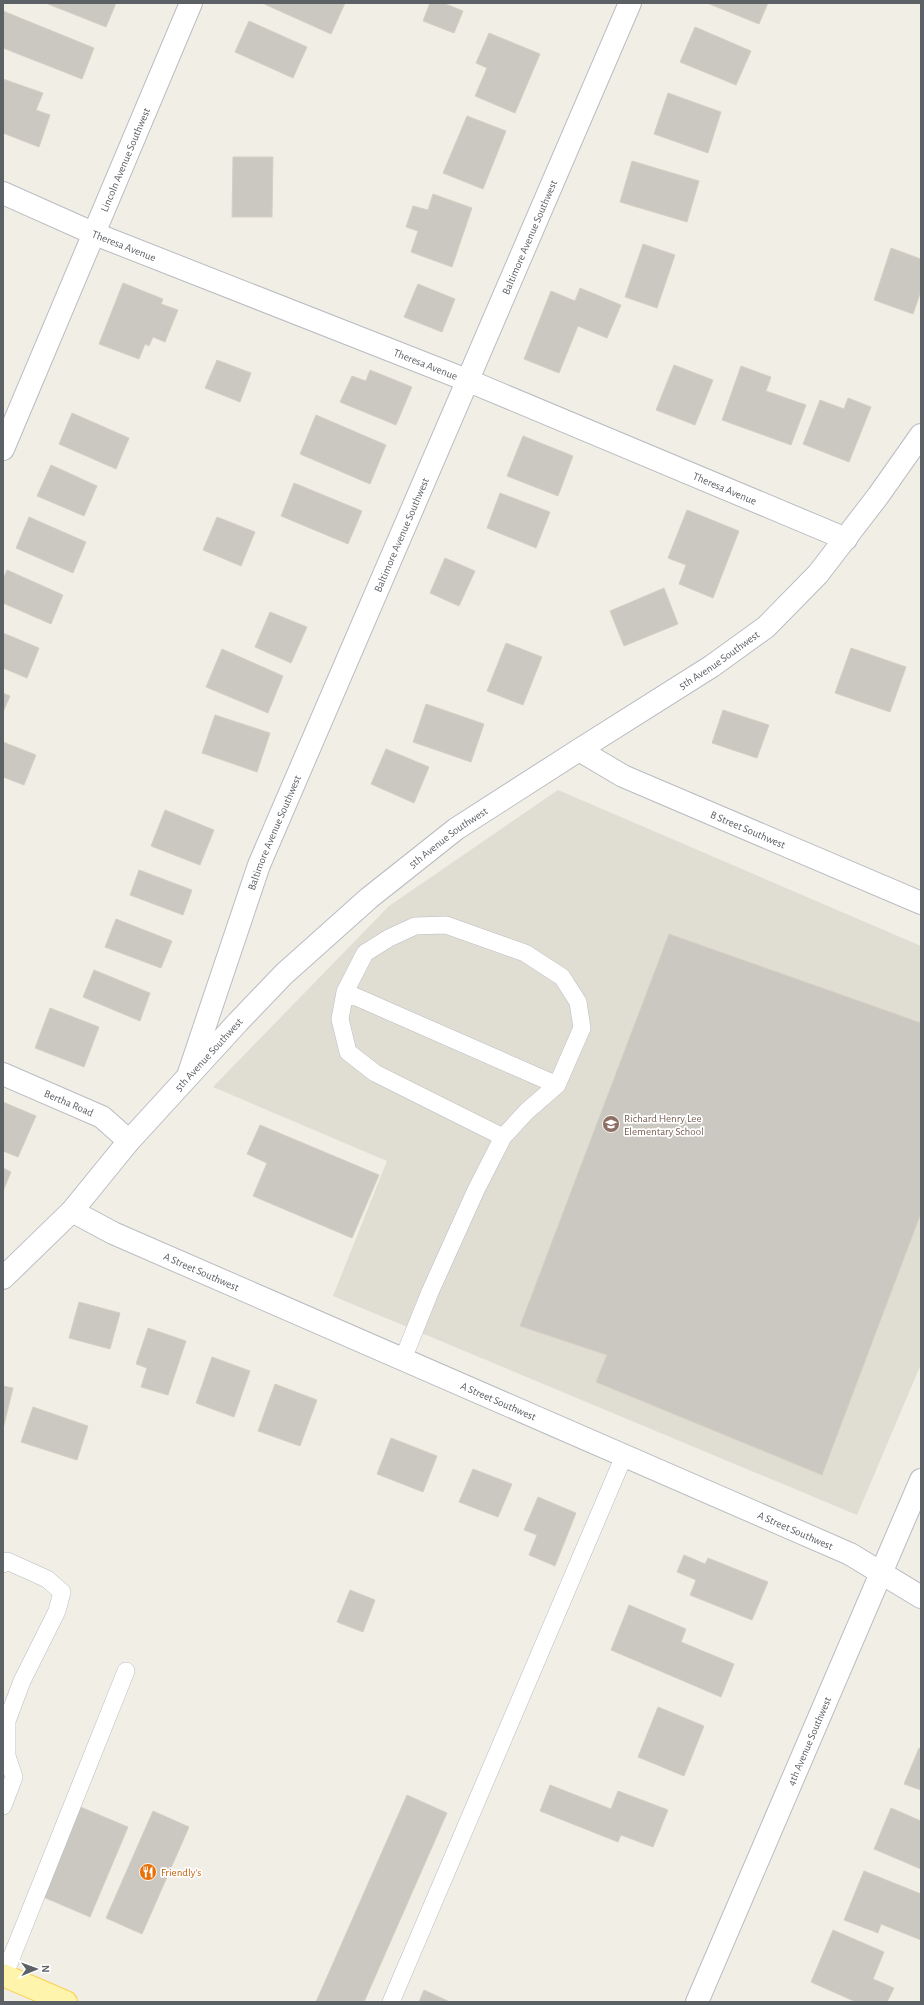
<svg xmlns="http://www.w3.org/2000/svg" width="924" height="2005" font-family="'Alegreya Sans',sans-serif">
	<rect width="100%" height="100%" fill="#f0eee5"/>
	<path fill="#e0ddd3" d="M558 790 921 946V1364L857 1515 333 1296 387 1161 213 1087 389 906Z"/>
	<path fill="#cbc8c2" stroke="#d5d0c2" d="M48 3H116L106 27 48 4Z
		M262 3H345L331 34Z
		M430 3H443L463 11 454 33 423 21Z
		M707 3H768L759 24Z
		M3 11 94 48 82 79 3 48Z
		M249 21 307 47 293 78 235 52Z
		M695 27 751 51 736 85 680 62Z
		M489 33 540 54 515 113 475 96 487 68 476 63Z
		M3 79 43 93 36 110 50 115 39 147 3 133Z
		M668 93 721 112 708 153 654 134Z
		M467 116 506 131 483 189 443 173Z
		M233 157H273L272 217H232Z
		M632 161 699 181 687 222 620 202Z
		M433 194 472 208 452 267 411 252 418 231 406 227 413 206 428 210Z
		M643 244 675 255 657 308 625 297Z
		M891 248 921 259V291L913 314 874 300Z
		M123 283 163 299 161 304 178 310 165 342 153 337 149 346 145 344 139 359 99 344Z
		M418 284 455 299 442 332 404 317Z
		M580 288 621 305 607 338 578 326 559 373 524 359 551 291 575 301Z
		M217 360 251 373 240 402 205 388Z
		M674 365 713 380 695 425 656 410Z
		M741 366 771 377 766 391 806 405 791 445 722 420Z
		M370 370 412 387 396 425 340 402 352 376 366 381Z
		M848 398 871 407 849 462 803 444 820 400 844 409Z
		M72 413 129 438 116 469 59 444Z
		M316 415 386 445 370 484 300 454Z
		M523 436 573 456 558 496 507 476Z
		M51 465 97 486 84 516 37 496Z
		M294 483 362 511 348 544 281 516Z
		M500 493 550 512 536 548 487 528Z
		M687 510 739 531 713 598 679 584 686 565 668 558Z
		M29 517 86 542 73 573 16 548Z
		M217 517 255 532 241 566 203 550Z
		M445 558 475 571 459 606 430 593Z
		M7 570 63 595 51 624 3 603V579Z
		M664 588 678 624 624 646 610 611Z
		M270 612 307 627 291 663 255 647Z
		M3 633 39 648 27 678 3 668Z
		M506 643 542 657 523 705 487 691Z
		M851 648 906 667 890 712 835 693Z
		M222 649 283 676 268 713 206 687Z
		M3 693 10 696 3 712Z
		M426 704 484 724 471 762 413 742Z
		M723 710 769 725 757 758 712 743Z
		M215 715 270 733 257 772 202 753Z
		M3 742 36 755 24 785 3 777Z
		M386 749 429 767 414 803 371 784Z
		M165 810 214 830 200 865 151 846Z
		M139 870 192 890 183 915 130 895Z
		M116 919 172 941 161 968 105 947Z
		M669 934 921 1023V1213L822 1475 596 1382 607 1355 520 1326Z
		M94 970 150 993 140 1021 83 997Z
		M50 1008 99 1027 84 1067 35 1048Z
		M3 1102 36 1116 18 1157 3 1151Z
		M260 1125 379 1175 352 1238 253 1196 267 1163 247 1154Z
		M3 1168 11 1172 3 1191Z
		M79 1302 120 1313 110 1349 69 1338Z
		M148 1328 186 1341 168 1395 141 1387 147 1368 136 1364Z
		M212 1357 250 1371 234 1417 196 1403Z
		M275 1384 317 1400 300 1446 258 1431Z
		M3 1386 13 1388 3 1429Z
		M33 1407 88 1426 77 1460 21 1442Z
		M391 1438 437 1456 423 1492 377 1474Z
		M473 1469 512 1484 498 1517 459 1502Z
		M538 1497 576 1513 555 1566 529 1555 537 1535 524 1530Z
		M684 1555 705 1564 708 1558 768 1582 752 1620 690 1595 696 1580 677 1572Z
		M350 1590 375 1600 363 1632 337 1622Z
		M629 1605 686 1629 681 1642 734 1664 721 1697 611 1650Z
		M658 1707 704 1726 684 1776 638 1757Z
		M919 1748 921 1749V1790L904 1784Z
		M550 1785 611 1809 618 1791 668 1810 653 1847 621 1835 618 1842 540 1811Z
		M407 1795 447 1813 364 2002H316Z
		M78 1806 128 1827 90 1917 41 1896Z
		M891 1808 921 1821V1869L874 1849Z
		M153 1811 189 1827 142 1934 106 1918Z
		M864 1871 921 1894V1940L881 1924 878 1933 844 1920Z
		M833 1930 884 1952 873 1979 894 1988 887 2002H856L811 1982Z
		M424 1990 450 2002H419Z"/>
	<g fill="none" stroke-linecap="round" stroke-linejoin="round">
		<g stroke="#b9bcc2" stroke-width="18">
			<path id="service" d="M345 992 557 1085
				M403 1359 430 1292 476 1190 503 1137 527 1111 557 1085 582 1028 578 1002 562 977 525 953 446 925 415 926 389 938 365 953 345 992 340 1019 348 1052 375 1073 503 1137
				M3 1564 7 1561 47 1579 62 1592 57 1611 22 1681 7 1721V1756L14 1777 3 1806
				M4 1976 126 1671
				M391 2002 624 1456"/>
		</g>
		<g stroke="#b9bcc2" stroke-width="24">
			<g id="minor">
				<path id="s1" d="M3 193 95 234 469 381 846 539"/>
				<path id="s2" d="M3 449 191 3"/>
				<path id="s3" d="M579 750 623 776 921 903"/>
				<path id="s4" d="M189 1073 259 865 630 3"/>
				<path id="s5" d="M3 1074 102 1117 129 1141"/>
				<path id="s6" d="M72 1211 113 1233 850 1554 921 1597"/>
				<path id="s7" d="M697 2002 921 1480"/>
			</g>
		</g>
		<g stroke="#b9bcc2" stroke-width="24">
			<g id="tertiary">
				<path id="s8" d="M3 1278 72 1211 129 1141 238 1022 284 974 369 898 456 829 579 750 712 666 766 627 818 574 878 496 921 435"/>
			</g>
		</g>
		<g stroke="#fcd152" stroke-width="24">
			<path id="primary" d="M3 1975 66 2002"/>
		</g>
		<use href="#service" stroke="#fff" stroke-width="17"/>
		<use href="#minor" stroke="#fff" stroke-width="22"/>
		<use href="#tertiary" stroke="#fff" stroke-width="22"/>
		<use href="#primary" stroke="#fff4ab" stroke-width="22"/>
	</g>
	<defs>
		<g id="school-disc" transform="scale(0.9)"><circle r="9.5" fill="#8d6e63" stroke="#fff"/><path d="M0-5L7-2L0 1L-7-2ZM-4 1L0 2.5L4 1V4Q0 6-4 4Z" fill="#fff"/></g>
		<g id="restaurant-disc" transform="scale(0.9)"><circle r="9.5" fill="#e8710a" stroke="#fff"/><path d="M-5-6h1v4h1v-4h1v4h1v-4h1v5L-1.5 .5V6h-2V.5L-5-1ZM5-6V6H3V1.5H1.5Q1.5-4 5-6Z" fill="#fff"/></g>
	</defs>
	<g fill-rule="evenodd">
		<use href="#school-disc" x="611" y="1124"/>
		<use href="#restaurant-disc" x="148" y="1872"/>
	</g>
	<g text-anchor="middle" stroke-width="3.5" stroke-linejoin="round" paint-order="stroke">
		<g font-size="11" fill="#5c6166" stroke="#fff">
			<text dy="4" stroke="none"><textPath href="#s2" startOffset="314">Lincoln Avenue Southwest</textPath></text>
			<text dy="4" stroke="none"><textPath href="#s4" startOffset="903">Baltimore Avenue Southwest</textPath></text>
			<text dy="4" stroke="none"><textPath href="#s1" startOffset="132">Theresa Avenue</textPath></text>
			<text dy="4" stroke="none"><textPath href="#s1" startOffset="456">Theresa Avenue</textPath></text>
			<text dy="4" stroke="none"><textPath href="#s1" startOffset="780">Theresa Avenue</textPath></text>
			<text dy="4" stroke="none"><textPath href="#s4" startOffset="579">Baltimore Avenue Southwest</textPath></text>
			<text dy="4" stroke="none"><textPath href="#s8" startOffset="952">5th Avenue Southwest</textPath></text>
			<text dy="4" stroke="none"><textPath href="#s3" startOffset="187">B Street Southwest</textPath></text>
			<text dy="4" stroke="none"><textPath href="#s4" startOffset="255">Baltimore Avenue Southwest</textPath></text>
			<text dy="4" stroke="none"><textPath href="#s8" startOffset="628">5th Avenue Southwest</textPath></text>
			<text dy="4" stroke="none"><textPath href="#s8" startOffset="304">5th Avenue Southwest</textPath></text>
			<text dy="4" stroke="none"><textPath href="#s5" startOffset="72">Bertha Road</textPath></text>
			<text dy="4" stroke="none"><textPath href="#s6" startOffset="143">A Street Southwest</textPath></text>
			<text dy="4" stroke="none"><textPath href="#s6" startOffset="467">A Street Southwest</textPath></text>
			<text dy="4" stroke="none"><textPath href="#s6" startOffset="791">A Street Southwest</textPath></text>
			<text dy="4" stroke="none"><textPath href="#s7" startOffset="284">4th Avenue Southwest</textPath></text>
		</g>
		<g font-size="11" fill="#785e54" stroke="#fff" text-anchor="start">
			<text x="624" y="1122">Richard Henry Lee<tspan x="624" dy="13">Elementary School</tspan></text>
		</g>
		<g font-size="11" fill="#c56008" stroke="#fff" text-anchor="start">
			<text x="161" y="1876">Friendly's</text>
		</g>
	</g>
	<rect width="924" height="2005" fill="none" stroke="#5c6166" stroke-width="8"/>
	<g transform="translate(36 1969) rotate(89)" stroke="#ffffff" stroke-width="3" paint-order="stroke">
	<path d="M0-3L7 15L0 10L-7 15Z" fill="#5c6166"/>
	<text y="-6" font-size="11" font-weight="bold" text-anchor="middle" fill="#5c6166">N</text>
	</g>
</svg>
